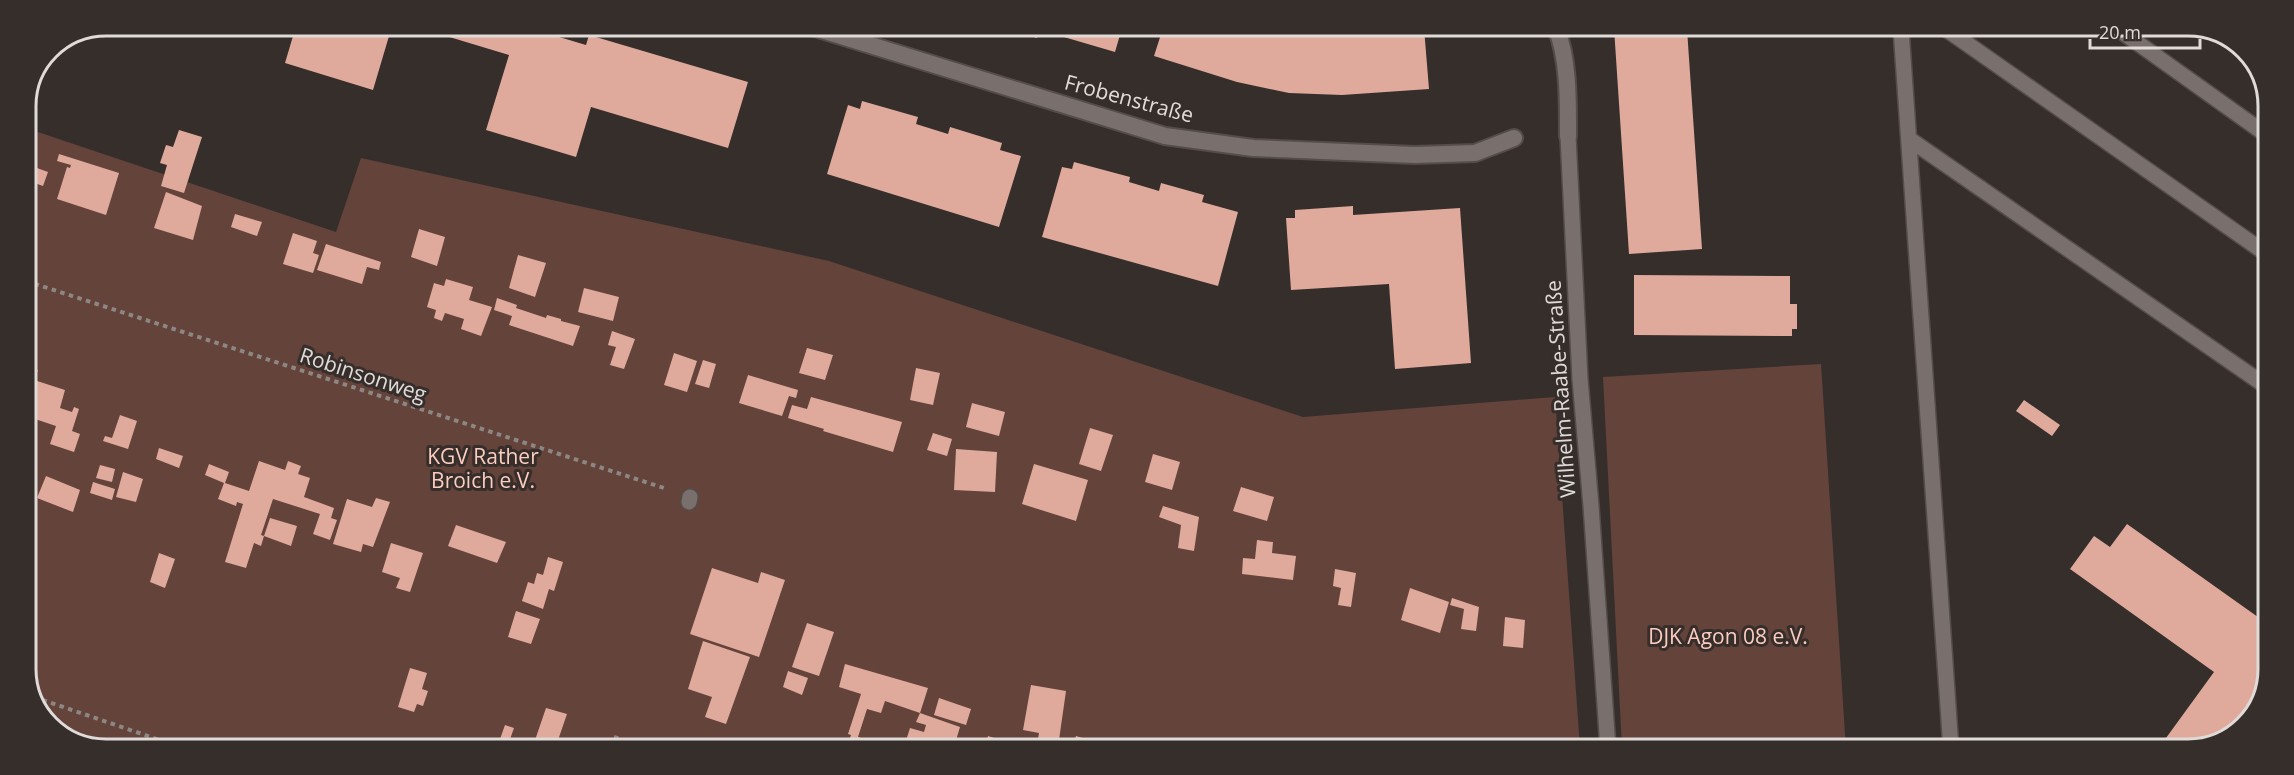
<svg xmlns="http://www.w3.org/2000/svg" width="2294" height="775" font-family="'Open Sans',sans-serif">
	<rect width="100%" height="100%" fill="#362e2b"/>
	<path fill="#64433b" d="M26 128 336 232 361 158 829 261 1303 417 1555 397 1580 748 81 745 42 718 26 674Z
		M1821 364 1846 749 1622 748 1603 377Z"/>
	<path fill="#dfaa9c" d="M296 26H392L373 90 285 63Z
		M413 26H541L539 31 586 45 589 35 748 82 728 148 591 107 576 157 486 130 509 55Z
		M1003 28V27L1122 28 1115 52 1040 30 1037 38Z
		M1163 28H1424L1429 89 1342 95 1289 93 1237 82 1154 56Z
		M1614 28 1687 29 1702 249 1629 254Z
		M862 101 918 117 916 124 948 134 950 127 1002 143 1000 150 1021 156 999 227 827 174 848 105 860 109Z
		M179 130 202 137 184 193 161 186 167 165 160 163 166 145 173 147Z
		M59 154 119 173 106 215 57 199 67 167 70 168 71 165 57 161Z
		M1074 162 1130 177 1129 182 1159 191 1161 183 1204 195 1202 202 1238 212 1218 286 1042 237 1062 167 1072 169Z
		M26 164 48 172 43 186 26 180Z
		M166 192 202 206 193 240 154 228Z
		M1353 206V215L1460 208 1471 363 1395 369 1389 284 1291 290 1286 218H1295V210Z
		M235 214 262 222 257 236 231 227Z
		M419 229 445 237 437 266 411 257Z
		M293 233 317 241 313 253 319 255 313 273 283 264Z
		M326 244 381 262 379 270 367 267 362 284 317 270Z
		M518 255 546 263 535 297 509 288Z
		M1634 275 1790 276V304H1797V329H1792V336L1634 335Z
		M446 279 473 287 469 300 492 307 481 336 461 329 464 319 445 313 442 321 434 318 436 310 427 307 434 283 444 286Z
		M584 288 619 297 613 321 578 312Z
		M497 298 517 305 516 308 546 318 547 315 561 319V321L580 326 573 346 509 325 512 316 494 310Z
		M612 331 635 339 624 369 610 365 616 347 608 345Z
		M807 348 833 355 825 380 799 373Z
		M674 353 697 361 687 392 664 385Z
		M703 360 716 364 709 388 695 384Z
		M26 366 38 370 34 380 65 390 60 408 72 412 74 407 79 409 72 431 80 434 74 452 50 444 56 426 26 416Z
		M916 368 940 373 933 405 910 400Z
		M748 375 798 390 796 398 789 396 782 416 739 403Z
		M811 397 902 422 893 452 823 431 824 429 788 418 792 405 807 409Z
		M2024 400 2060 425 2052 436 2016 411Z
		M972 403 1005 412 999 436 966 427Z
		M120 415 137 421 128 449 103 441 105 436 112 438Z
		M1090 428 1113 435 1101 471 1079 464Z
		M933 433 952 439 947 456 927 450Z
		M159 448 183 456 179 468 156 459Z
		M956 449 997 452 995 492 954 490Z
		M1153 454 1180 462 1172 490 1145 482Z
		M259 461 285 470 288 461 301 466 298 474 310 478 304 497 334 508 331 518 337 520 330 540 313 534 320 514 273 499 261 535 264 536 270 518 297 526 291 546 264 536 261 546 254 543 246 568 225 562 243 504 237 502 236 506 218 499 224 483 205 475 209 464 229 472 225 483 249 491Z
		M1034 464 1088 480 1076 521 1022 504Z
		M100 465 115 469 112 482 96 478Z
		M123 472 143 479 136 502 116 497Z
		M46 476 80 490 73 512 37 498Z
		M93 482 115 489 112 500 90 493Z
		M1241 487 1274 497 1267 521 1233 511Z
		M376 498 390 502 373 547 363 544 361 552 333 544 347 499 372 507Z
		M1163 506 1199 517 1194 551 1178 548 1181 525 1159 517Z
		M2127 524 2265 622 2264 694 2237 733 2188 749H2158L2214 672 2070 569 2094 536 2110 547Z
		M456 525 506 542 497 563 448 546Z
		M1257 540 1273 542 1272 553 1296 556 1293 580 1242 574 1243 558 1255 559Z
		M391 543 423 553 410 592 396 588 400 578 382 572Z
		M159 553 175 559 165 588 150 582Z
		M548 557 563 562 554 591 549 589 543 609 522 601 528 582 534 584 537 573 543 575Z
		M712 568 758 583 761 572 785 580 759 657 690 634Z
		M1335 569 1356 573 1351 607 1338 605 1341 588 1333 586Z
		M1410 588 1449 602 1440 633 1401 620Z
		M1452 598 1479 607 1476 631 1461 629 1464 609 1450 605Z
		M516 611 540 619 531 644 508 637Z
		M1505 617 1525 620 1523 648 1503 646Z
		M807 623 834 632 819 676 792 667Z
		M703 641 750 657 726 724 705 717 712 697 688 689Z
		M845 664 928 688 920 713 885 701 881 713 867 709 858 737 873 742 872 747H847L851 735 848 734 861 694 839 687Z
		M410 668 427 673 422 689 428 691 423 706 417 704 414 712 398 707Z
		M788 671 808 678 802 695 783 687Z
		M1031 685 1066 691 1058 747 1037 745 1039 733 1023 730Z
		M939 698 971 709 966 725 934 715Z
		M546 708 567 714 556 746H533Z
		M920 713 960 727 954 747H904L910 728 924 732 926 725 916 722Z
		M505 725 514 728 509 742 500 739Z
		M988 736 1006 742 1005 747H985Z
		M1076 736 1092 741 1090 747H1072Z"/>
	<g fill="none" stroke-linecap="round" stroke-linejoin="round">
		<g stroke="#544d4b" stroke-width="18">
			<path id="service" d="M1901 29 1951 749
				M1946 29 2267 254
				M2118 29 2268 136
				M1568 136 1580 379 1591 506 1608 748
				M1909 139 2266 386
				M689 502 690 497"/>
		</g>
		<g stroke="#544d4b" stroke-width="20">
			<path id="minor" d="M812 27 1165 136 1253 148 1415 155 1475 153 1514 138
				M1556 28C1569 59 1568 103 1568 136"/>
		</g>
		<path stroke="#8d8784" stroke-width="4" stroke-dasharray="4.5 4.5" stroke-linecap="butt" d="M26 281 667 489
			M34 697 177 746
			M614 737 644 746"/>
		<use href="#service" stroke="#796f6d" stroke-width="15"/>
		<use href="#minor" stroke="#796f6d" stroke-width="16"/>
	</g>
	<g text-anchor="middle" stroke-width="6" stroke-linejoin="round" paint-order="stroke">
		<g font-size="21" fill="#e0dbd9" stroke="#362e2b">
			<text transform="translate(1129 99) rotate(15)" y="7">Frobenstraße</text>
			<text transform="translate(363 375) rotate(18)" y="7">Robinsonweg</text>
			<text transform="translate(1561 389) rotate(-94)" y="7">Wilhelm-Raabe-Straße</text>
		</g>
		<g font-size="21" fill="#fcccbf" stroke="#362e2b">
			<text x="483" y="464">KGV Rather<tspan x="483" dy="24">Broich e.V.</tspan></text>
			<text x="1728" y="644">DJK Agon 08 e.V.</text>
		</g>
	</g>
	<path d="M0 0H2294V775H0ZM106 36H2188A70 70 0 0 1 2258 106V669A70 70 0 0 1 2188 739H106A70 70 0 0 1 36 669V106A70 70 0 0 1 106 36Z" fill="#362e2b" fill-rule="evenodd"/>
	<path fill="none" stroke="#e0dbd9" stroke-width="3" d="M106 36H2188A70 70 0 0 1 2258 106V669A70 70 0 0 1 2188 739H106A70 70 0 0 1 36 669V106A70 70 0 0 1 106 36Z"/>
	<path d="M2090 39v9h110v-9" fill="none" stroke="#e0dbd9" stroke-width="3"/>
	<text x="2099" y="39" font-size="18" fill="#e0dbd9" stroke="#362e2b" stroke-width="4.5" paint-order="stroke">20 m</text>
</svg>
